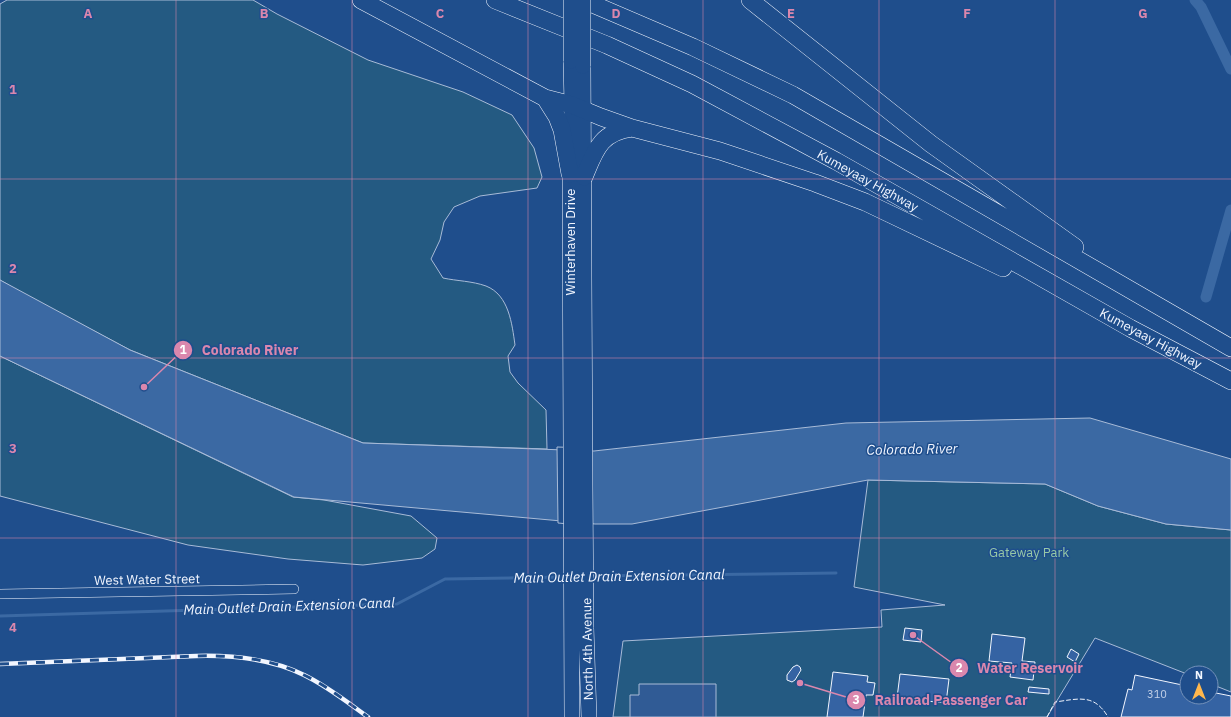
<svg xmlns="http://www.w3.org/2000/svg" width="1231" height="717" font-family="'IBM Plex Sans',sans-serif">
	<rect width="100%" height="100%" fill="#1f4e8c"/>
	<path fill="#245a82" stroke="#a8bbd7" d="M7 0H253L277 14 368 60 463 92 512 115 534 148 542 177 537 188 480 196 454 207 444 222 440 240 431 259 443 278C457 281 472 281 486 286 509 295 512 324 515 345L508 356 510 372 518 383 546 410 547 449 363 443 130 350 24 294 0 280V4Z
		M0 356 293 497 324 500 411 516 437 538 435 549 422 558 363 565 288 559 188 545 0 496Z
		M868 480 1045 484 1098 506 1166 524 1231 530V692L1211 684V673H1187V674L1095 638 1047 717H613L623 641 882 627 881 610 945 605 854 587Z"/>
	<path fill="#305b95" stroke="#a8bbd7" d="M639 684H716V717H630V695H639Z"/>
	<path fill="#3b69a3" stroke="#a8bbd7" d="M0 280 130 350 363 443 594 451 846 423 1090 418 1231 459V530L1166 524 1098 506 1045 484 868 480 632 524H595L294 497 0 356Z"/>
	<path fill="#1f4e8c" stroke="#a8bbd7" d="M557 447 590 448 591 526 558 523Z"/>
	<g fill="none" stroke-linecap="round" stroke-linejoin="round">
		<path stroke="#3b69a3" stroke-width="3" d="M590 576 836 573
			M0 616 397 604 445 579 566 577"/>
		<path stroke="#3b69a3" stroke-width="11" d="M1195 0 1201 7 1231 69
			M1206 297 1231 210"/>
	</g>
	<path fill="#3563a3" stroke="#f2f6ff" d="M905 628 922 630 921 642 903 640Z
		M992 634 1025 638 1022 661 1035 662 1033 680 1010 677 1012 663 989 661Z
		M1071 649 1079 654 1075 662 1067 657Z
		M797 665 800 667 801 670 795 680 792 682 787 680V675L793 667Z
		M833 672 868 676 867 682 875 683 873 695H866L863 717H827Z
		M900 674 949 679 946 703 897 698Z
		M1135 675 1187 686V697H1211V692L1231 696V717H1121L1128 689 1132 690Z
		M1029 687 1049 689V694L1028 692Z"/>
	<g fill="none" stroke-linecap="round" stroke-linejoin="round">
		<g stroke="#f2f6ff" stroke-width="10">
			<path id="minor" d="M0 594 294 589"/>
		</g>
		<g stroke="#f2f6ff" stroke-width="16">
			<path id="primary" d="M571 61 572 105 570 174 572 717
				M583 66 585 485 586 628 589 717"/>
		</g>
		<g stroke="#f2f6ff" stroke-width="18">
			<path id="motorway" d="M361 0 545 98 557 117 562 130 570 174
				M495 0 607 45 692 84 836 161 1130 328 1231 381
				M583 0 693 47 793 95 1231 348
				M750 0 931 144 1075 247
				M545 98 572 105 601 117 632 128 720 151 815 183 865 202 1003 268
				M584 177C595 151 600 132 632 128"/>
		</g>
		<use href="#minor" stroke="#1f4e8c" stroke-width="9"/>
		<use href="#primary" stroke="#1f4e8c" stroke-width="15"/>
		<use href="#motorway" stroke="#1f4e8c" stroke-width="17"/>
		<g stroke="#f2f6ff" stroke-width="4.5">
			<path id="rail" d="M0 664 196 656C232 655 270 658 304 675 327 686 347 702 368 717"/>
		</g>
		<use href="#rail" stroke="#1f4e8c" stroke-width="3" stroke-dasharray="9" stroke-linecap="butt"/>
		<g stroke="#f2f6ff" stroke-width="16" stroke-linecap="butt">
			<path id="primary-bridge" d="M571 0V61
				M583 0V66"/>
		</g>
		<use href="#primary-bridge" stroke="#1f4e8c" stroke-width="15"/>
		<path stroke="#f2f6ff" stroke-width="1" stroke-dasharray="5 2" stroke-linecap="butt" d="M1047 717 1055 702C1078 699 1094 693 1108 717"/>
	</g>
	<path fill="none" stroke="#da87ad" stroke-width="1" stroke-opacity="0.55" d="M176 0V717M352 0V717M528 0V717M703 0V717M879 0V717M1055 0V717M0 179H1231M0 358H1231M0 538H1231"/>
	<g text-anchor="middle" stroke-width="3" stroke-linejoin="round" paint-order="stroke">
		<g font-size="11" fill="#c3d1e8">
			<text x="1157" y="698">310</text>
		</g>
		<g font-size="13" fill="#f2f6ff" stroke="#1f4e8c">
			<text transform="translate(868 180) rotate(29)" y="5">Kumeyaay Highway</text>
			<text transform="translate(570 242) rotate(-90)" y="5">Winterhaven Drive</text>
			<text transform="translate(1151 338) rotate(28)" y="5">Kumeyaay Highway</text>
			<text transform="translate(147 579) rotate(-1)" y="5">West Water Street</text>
			<text transform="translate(587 649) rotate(-91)" y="5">North 4th Avenue</text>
		</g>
		<g font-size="13" fill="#97c8a6" stroke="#1f4e8c">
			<text x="1029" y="557">Gateway Park</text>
		</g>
		<g font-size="14" font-style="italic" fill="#f2f6ff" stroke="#1f4e8c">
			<text transform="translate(912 449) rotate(-1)" y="5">Colorado River</text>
			<text transform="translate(619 576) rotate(-1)" y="5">Main Outlet Drain Extension Canal</text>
			<text transform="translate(289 606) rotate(-2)" y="5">Main Outlet Drain Extension Canal</text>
		</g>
	</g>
	<g font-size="13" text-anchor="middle" font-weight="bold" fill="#da87ad" stroke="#1f4e8c" stroke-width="3" stroke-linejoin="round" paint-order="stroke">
		<text x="88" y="18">A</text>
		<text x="264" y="18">B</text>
		<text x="440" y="18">C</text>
		<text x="616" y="18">D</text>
		<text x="791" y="18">E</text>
		<text x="967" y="18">F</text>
		<text x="1143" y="18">G</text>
		<text x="13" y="94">1</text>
		<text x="13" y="273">2</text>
		<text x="13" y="453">3</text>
		<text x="13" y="632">4</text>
	</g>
	<path fill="none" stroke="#da87ad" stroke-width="1.5" d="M144 387L183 350M913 635L959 668M800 683L856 700"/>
	<g fill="#da87ad" stroke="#1f4e8c" stroke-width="1.5">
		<circle cx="144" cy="387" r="4"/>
		<circle cx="913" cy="635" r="4"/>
		<circle cx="800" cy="683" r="4"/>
		<circle cx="183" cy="350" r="10"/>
		<circle cx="959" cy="668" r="10"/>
		<circle cx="856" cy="700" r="10"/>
	</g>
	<g font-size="12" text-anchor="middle" font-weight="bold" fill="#fff">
		<text x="183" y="354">1</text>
		<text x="959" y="672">2</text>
		<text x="856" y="704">3</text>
	</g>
	<g font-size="14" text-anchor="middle" font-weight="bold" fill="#da87ad" stroke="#1f4e8c" stroke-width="3" stroke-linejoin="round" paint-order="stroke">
		<text x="250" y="355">Colorado River</text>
		<text x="1030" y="673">Water Reservoir</text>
		<text x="951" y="705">Railroad Passenger Car</text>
	</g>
	<g transform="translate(1199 685)"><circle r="19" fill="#1f4e8c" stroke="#7391ba"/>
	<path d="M0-3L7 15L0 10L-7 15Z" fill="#ffb74d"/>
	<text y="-6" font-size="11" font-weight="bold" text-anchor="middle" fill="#f2f6ff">N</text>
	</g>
</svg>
